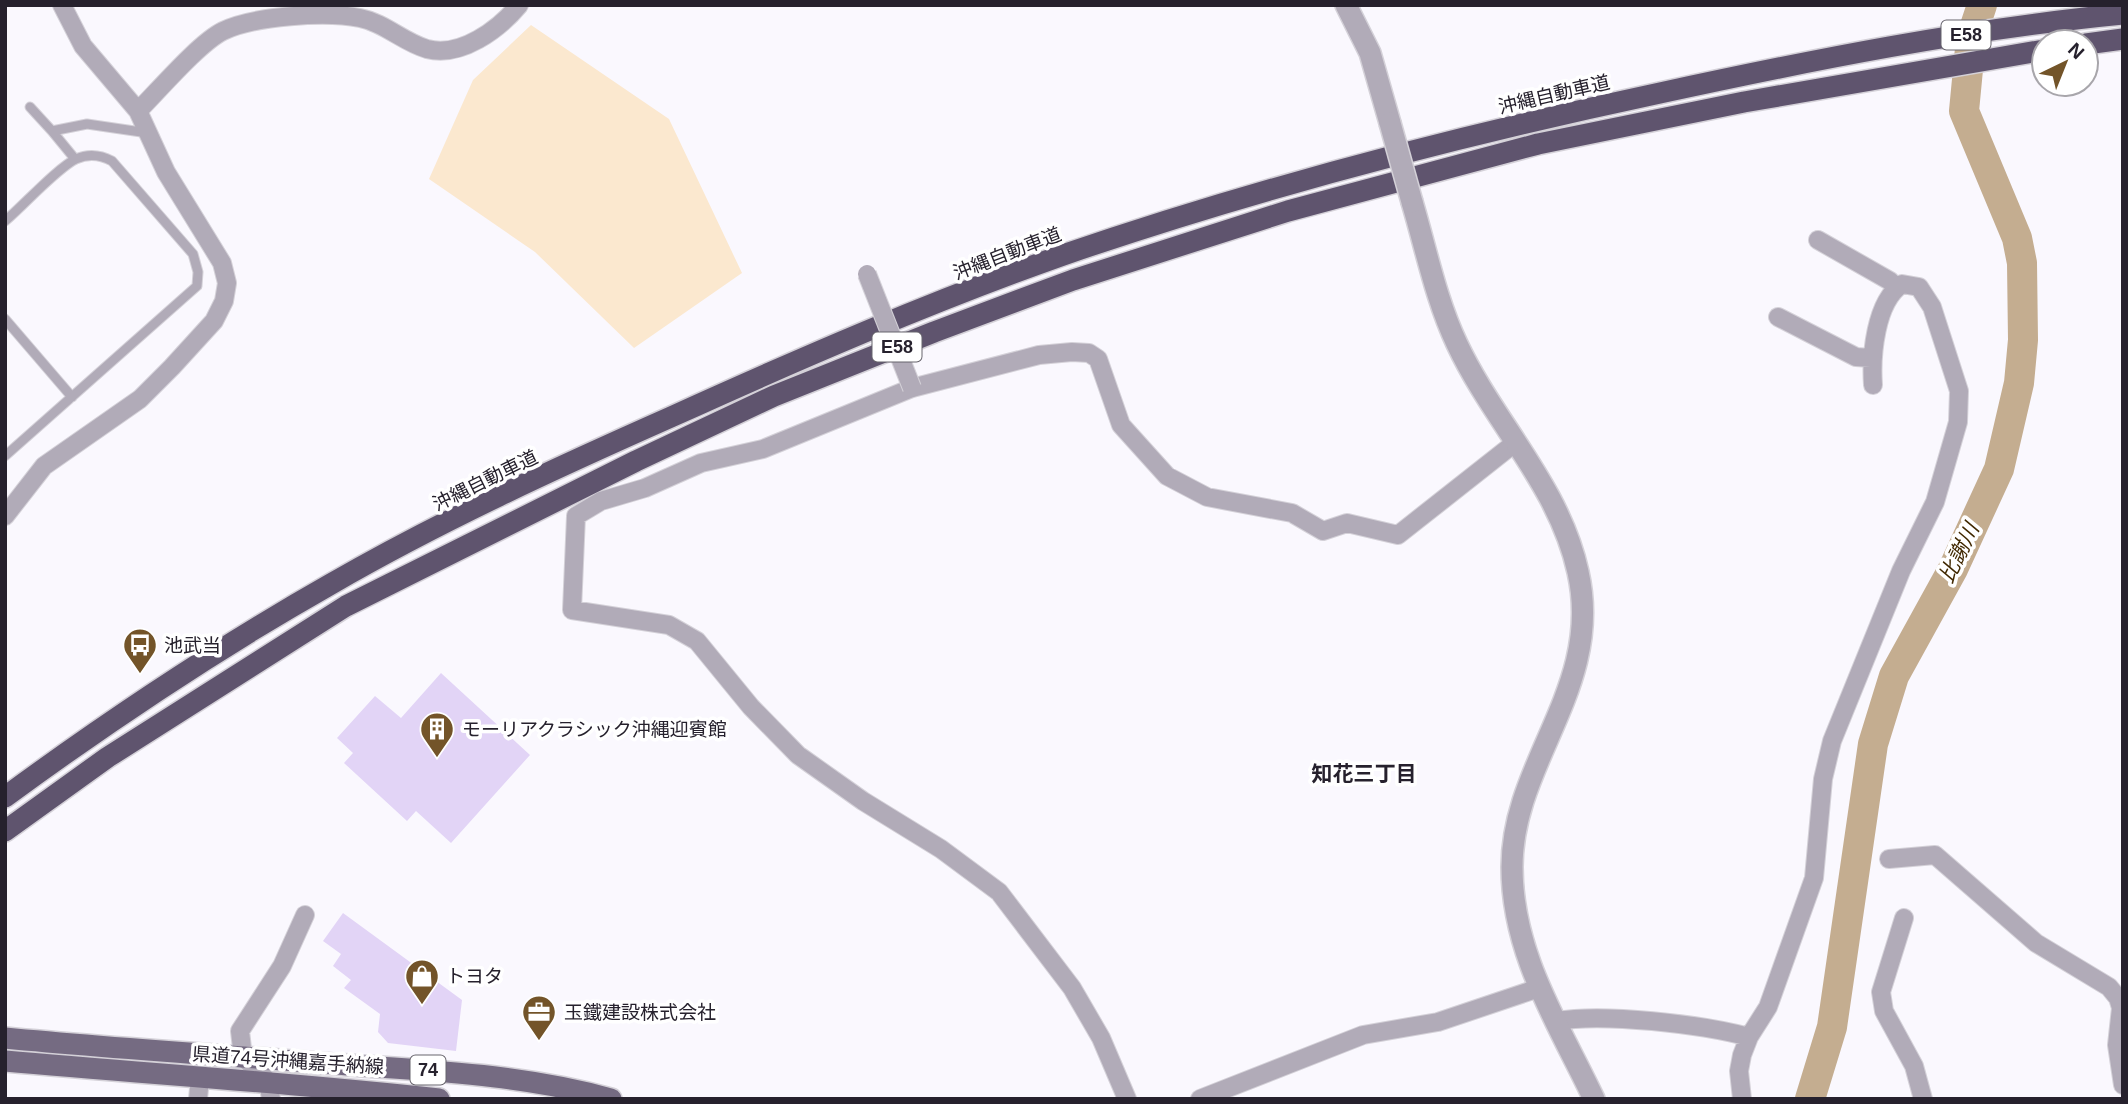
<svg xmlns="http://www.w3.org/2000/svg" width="2128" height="1104" font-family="Arial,'Noto Sans JP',sans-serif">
	<rect width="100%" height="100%" fill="#faf8fe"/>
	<path fill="#fbe8cf" d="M531 25 669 119 742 273 634 348 535 252 429 179 473 80Z"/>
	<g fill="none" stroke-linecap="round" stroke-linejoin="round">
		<path stroke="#c4ad90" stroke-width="30" d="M1810 1099 1832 1027 1873 744 1894 676 1953 569 1999 469 2019 383 2023 340 2022 263 2017 238 1964 111 1971 38 1982 5"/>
	</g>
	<path fill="#e2d4f6" d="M441 673 530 755 451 843 416 811 407 821 344 763 353 753 337 738 375 696 401 718Z
		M343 913 462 1000 456 1051 388 1043 378 1032 380 1014 344 988 351 980 333 966 341 954 323 941Z"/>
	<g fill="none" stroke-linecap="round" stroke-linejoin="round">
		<g stroke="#d4d1d8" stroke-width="11">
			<path id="service" d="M30 107 52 131 87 124 148 133
				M52 131 75 159
				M5 221C23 206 57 168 76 159 89 153 101 155 112 161L193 254 198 272 197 286 5 456
				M5 319 72 397"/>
		</g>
		<g stroke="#d4d1d8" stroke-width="20">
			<path id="minor" d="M138 111C159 90 199 43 223 31 254 16 326 11 360 18 385 23 403 42 427 49 461 58 499 29 519 5
				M1818 240 1890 281 1896 288
				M1778 317 1856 357 1871 358
				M5 516 44 466 140 399 172 367 214 321 224 301 227 283 222 263 166 172 138 111 83 46 62 5
				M1889 859 1935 855 2036 943 2109 987 2118 998 2121 1008 2117 1045 2123 1085
				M1904 918 1881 992 1884 1011 1914 1066 1923 1099
				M1556 1021C1605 1013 1700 1024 1749 1037
				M198 1099 200 1078
				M271 1099 268 1081 243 1057 240 1031 282 966 305 915
				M1127 1099 1101 1038 1072 988 999 892 941 849 863 801 798 755 751 707 697 641 669 625 572 610 576 516 601 501 645 488 701 463 763 449 912 388 1039 355 1072 352 1089 353 1098 359 1121 425 1167 476 1207 497 1292 513 1323 531 1347 523 1398 535 1516 442
				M1200 1099 1363 1035 1438 1022 1539 988
				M1742 1099 1739 1071 1742 1055 1749 1037 1768 1007 1814 878 1823 779 1832 741 1901 571 1935 502 1958 422 1959 391 1932 307 1919 287 1902 284C1875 302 1871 356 1873 385"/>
		</g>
		<g stroke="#d4d1d8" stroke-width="24">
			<path id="tertiary" d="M1346 5 1370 53 1390 123
				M1412 202C1426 249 1436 300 1457 344 1494 423 1559 485 1578 572 1604 687 1512 761 1512 867 1512 954 1558 1023 1594 1099"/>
		</g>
		<g stroke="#d4d1d8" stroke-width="24">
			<path id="primary" d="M5 1038C119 1049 234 1056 348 1065 435 1071 526 1075 611 1099
				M5 1061C150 1074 295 1083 439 1099"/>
		</g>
		<g stroke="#d4d1d8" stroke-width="24">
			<path id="motorway" d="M2086 44 2123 39
				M5 797C110 720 218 648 331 584 440 521 556 468 671 417 799 359 930 302 1063 255 1258 188 1458 136 1660 93 1812 60 1967 29 2123 14
				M5 831 108 757 346 606 636 461 774 396 934 332 1073 280 1288 211 1538 144 1744 102 2044 50"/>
		</g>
		<use href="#service" stroke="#b1abb8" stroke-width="9"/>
		<use href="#minor" stroke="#b1abb8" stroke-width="18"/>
		<use href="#tertiary" stroke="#b1abb8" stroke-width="21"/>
		<use href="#primary" stroke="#756b82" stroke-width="21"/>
		<use href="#motorway" stroke="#5f546e" stroke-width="21"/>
		<g stroke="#d4d1d8" stroke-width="20" stroke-linecap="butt">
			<path id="minor-bridge" d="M867 274 912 388"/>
		</g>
		<g stroke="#d4d1d8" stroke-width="24" stroke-linecap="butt">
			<path id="tertiary-bridge" d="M1390 123 1412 202"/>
		</g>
		<use href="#minor-bridge" stroke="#b1abb8" stroke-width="18"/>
		<use href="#tertiary-bridge" stroke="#b1abb8" stroke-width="21"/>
	</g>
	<defs>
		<g id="bus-pin" transform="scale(1.75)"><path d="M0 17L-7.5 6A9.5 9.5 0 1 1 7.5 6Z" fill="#735429" stroke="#fff"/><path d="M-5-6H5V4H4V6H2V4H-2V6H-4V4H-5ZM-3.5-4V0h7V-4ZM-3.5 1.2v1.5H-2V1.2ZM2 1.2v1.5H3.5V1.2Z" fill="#fff"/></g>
		<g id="building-pin" transform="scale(1.75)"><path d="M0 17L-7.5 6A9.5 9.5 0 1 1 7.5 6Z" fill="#735429" stroke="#fff"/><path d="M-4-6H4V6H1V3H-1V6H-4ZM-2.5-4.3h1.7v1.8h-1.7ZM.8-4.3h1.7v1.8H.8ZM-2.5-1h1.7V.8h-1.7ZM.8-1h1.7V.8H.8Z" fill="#fff"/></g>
		<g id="shop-pin" transform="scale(1.75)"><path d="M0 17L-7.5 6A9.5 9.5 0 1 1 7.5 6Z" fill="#735429" stroke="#fff"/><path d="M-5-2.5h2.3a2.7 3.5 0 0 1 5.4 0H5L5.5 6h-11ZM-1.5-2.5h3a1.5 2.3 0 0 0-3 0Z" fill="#fff"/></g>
		<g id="office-pin" transform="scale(1.75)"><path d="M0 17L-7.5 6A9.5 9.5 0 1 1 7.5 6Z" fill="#735429" stroke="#fff"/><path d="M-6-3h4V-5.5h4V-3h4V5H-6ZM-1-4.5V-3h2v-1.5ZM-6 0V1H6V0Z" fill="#fff"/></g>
	</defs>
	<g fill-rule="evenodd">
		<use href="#bus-pin" x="140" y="645"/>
		<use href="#building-pin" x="437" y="729"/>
		<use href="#shop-pin" x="422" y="976"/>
		<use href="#office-pin" x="539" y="1012"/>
	</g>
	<g text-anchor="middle" stroke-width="7" stroke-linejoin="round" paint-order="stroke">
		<g fill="#fff" stroke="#67646c" stroke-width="2">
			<rect x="1941.5" y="20.5" width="49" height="29" rx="5"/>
			<rect x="872.5" y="332.5" width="49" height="29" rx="5"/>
			<rect x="410.5" y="1055.5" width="35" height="29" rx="5"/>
		</g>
		<g font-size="18" font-weight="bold" fill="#26212d">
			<text x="1966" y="41">E58</text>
			<text x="897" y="353">E58</text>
			<text x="428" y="1076">74</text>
		</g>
		<g font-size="19" fill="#26212d" stroke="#fff">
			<text transform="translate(1554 94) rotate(-13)" y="7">沖縄自動車道</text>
			<text transform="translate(1007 253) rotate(-21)" y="7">沖縄自動車道</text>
			<text transform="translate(485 480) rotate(-26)" y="7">沖縄自動車道</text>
			<text transform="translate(288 1060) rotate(4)" y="7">県道74号沖縄嘉手納線</text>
		</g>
		<g font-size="19" fill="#26212d" stroke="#fff" text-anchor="start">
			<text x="164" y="652">池武当</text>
			<text x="462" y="736">モーリアクラシック沖縄迎賓館</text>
			<text x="446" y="983">トヨタ</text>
			<text x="564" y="1019">玉鐵建設株式会社</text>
		</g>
		<g font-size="21" font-style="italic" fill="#402801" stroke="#fff">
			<text transform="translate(1959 553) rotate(-64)" y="7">比謝川</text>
		</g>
		<g font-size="21" font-weight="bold" fill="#26212d" stroke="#fff">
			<text x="1364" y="781">知花三丁目</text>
		</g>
	</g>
	<rect width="2128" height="1104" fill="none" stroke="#26212d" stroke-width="14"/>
	<g transform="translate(2065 63) rotate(43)"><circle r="33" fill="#ffffff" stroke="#a8a6ab" stroke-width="2"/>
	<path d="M0-5L12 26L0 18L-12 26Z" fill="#735429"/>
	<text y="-10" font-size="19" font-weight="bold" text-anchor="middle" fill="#26212d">N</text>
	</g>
</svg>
